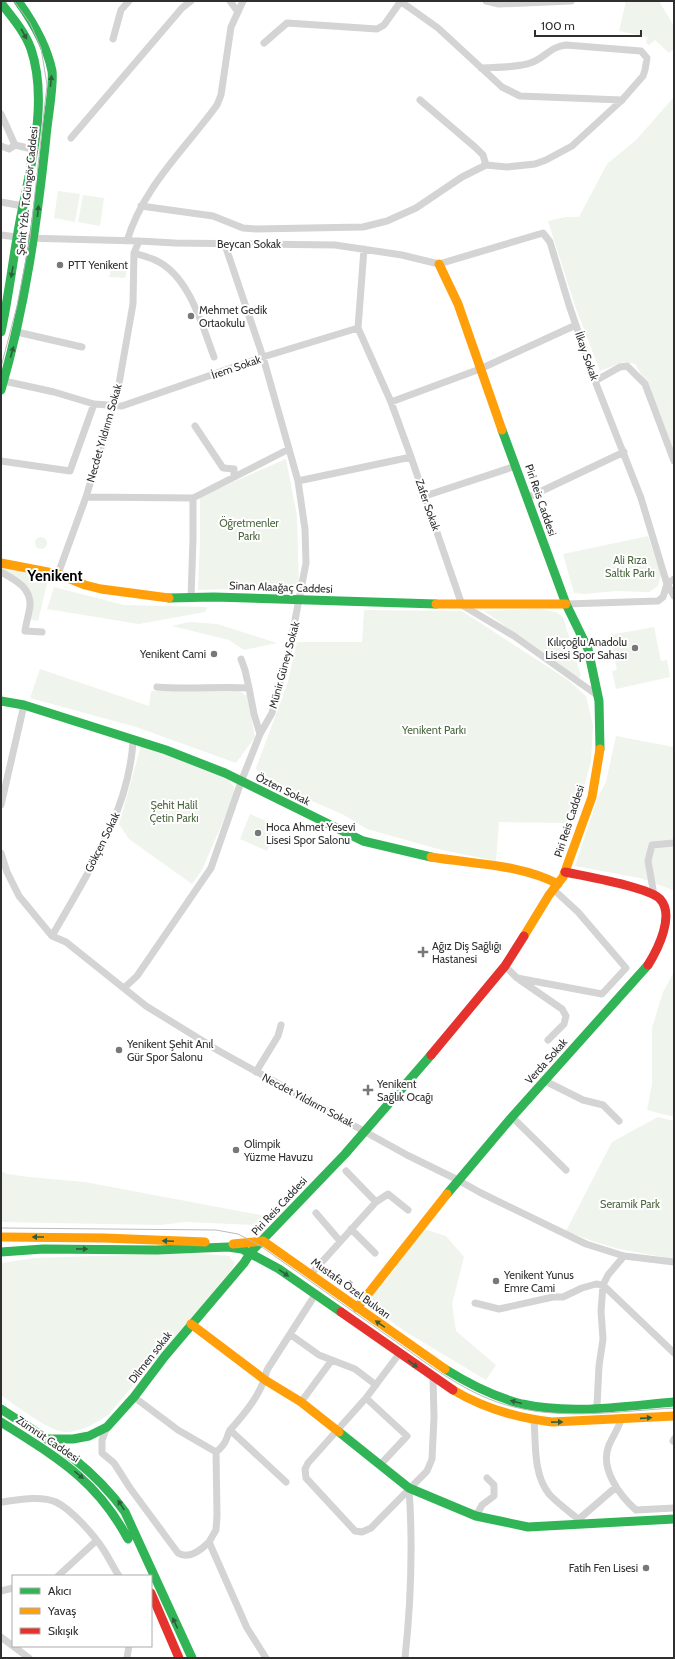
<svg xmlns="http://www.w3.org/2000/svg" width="675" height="1659" font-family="Cabin,sans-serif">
	<rect width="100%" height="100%" fill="#fff"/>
	<path fill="#eff4ec" d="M626 1H659L674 26V49L669 53 655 40 649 45 646 43 648 37 619 31Z
		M674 97V454L650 389 635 364 624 362 600 371 575 306 548 221 565 217H579L607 164 636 140Z
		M58 191 80 194 75 222 54 218Z
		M83 195 104 198 100 226 78 222Z
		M112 266 127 268 125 278 109 277Z
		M286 459 297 516 299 587 283 593 237 589 198 590 200 538V496Z
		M648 536 661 575 658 586 649 592 616 591 584 594 574 593 563 554Z
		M35 543a6 6 0 1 1 12 0a6 6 0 1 1-12 0Z
		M1 566 48 579 38 621 29 619 31 592 14 577 1 569Z
		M54 587 124 605 207 607 205 612 139 624 47 609Z
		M539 609 556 612 563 617 581 676 578 678 484 611Z
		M364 610 462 611 568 680 586 696 593 725 591 761 582 794 571 823 499 822 496 861 438 849 367 829 344 815 312 801 258 772 256 768 287 685 297 642H362Z
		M189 622 217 624 277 643 244 650 229 640 172 626Z
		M654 627 661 661 667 660 670 677 616 689 612 671 617 670 610 635Z
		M40 669 149 706 151 691 238 690 247 696 255 737 236 763 136 727 30 698Z
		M616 736 674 747V894L673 890 640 878 575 866 598 797 606 782Z
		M141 746 227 777 234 787V796L202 870 192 884 129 839 119 824Z
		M250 814 277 826 267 851 240 839Z
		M674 972V1117L647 1110 652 1084V1028L663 992Z
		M658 1117 674 1121V1259L619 1249 595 1242 566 1231 612 1142Z
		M1 1171 7 1174 29 1177 85 1182 271 1217 258 1225 185 1222 160 1225 1 1222Z
		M424 1229 446 1236 464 1257 452 1304 456 1331 496 1365 486 1380 406 1332 366 1303 392 1272Z
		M190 1253 229 1256 235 1263 229 1274 108 1415C96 1423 83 1431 68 1432 52 1434 15 1405 1 1395V1263L35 1258Z"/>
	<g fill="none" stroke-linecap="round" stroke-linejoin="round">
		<path stroke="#d4d4d4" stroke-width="7" d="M230 1 238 12
			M400 1 438 28 502 87 520 96 622 100
			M486 1 499 4 571 1
			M113 39 121 10 129 1
			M264 43 287 23 377 29 384 25 401 1
			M420 100 476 148 483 155 486 165
			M1 114 15 145
			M71 138 182 8 191 1
			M15 145 32 149
			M1 146 9 149 15 145
			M1 202 23 206
			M141 206 213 216 243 228 256 229 363 227 387 221 416 208 462 177 486 165 507 167 535 164 546 160 572 146 622 100 643 76 645 70 647 58 641 51 566 45C552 46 545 57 533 62 518 68 497 67 481 68
			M1 235 25 238 139 241 175 243 335 245 402 255 439 264 543 233 550 242 569 305 595 381 641 498 667 584 663 597 658 601 566 604
			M127 241C143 187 185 149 217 105L221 95 231 27 243 1
			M364 249 358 328 391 402 411 457 462 605 514 636 597 695
			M134 253C141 255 148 257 155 260 189 275 202 325 214 357
			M17 332 82 347
			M4 381 54 392 94 404 122 406 263 357 358 328
			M595 381 620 367 627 366 645 384 674 461
			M391 402 480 369 576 325
			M195 426 223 468 234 469V477
			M1 461 70 471 94 404
			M298 481 411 457
			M425 496 516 466
			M86 497 193 498
			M527 498 624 452
			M1 572C15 580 31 587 30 606 29 614 26 623 25 631L42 632
			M58 574 86 497 117 395 133 304 134 253 139 241
			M674 579 667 584 674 596
			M191 598 193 539V498L289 449 263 357 225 245
			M241 659 245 670 249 688
			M157 687C188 690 218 686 249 688L254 714 260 734
			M1 805 24 705
			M1 853 7 872 19 896 52 936 66 942 146 1006 219 1051 407 1155 458 1180 481 1193 586 1244 624 1256 674 1262
			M654 895 648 861 652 845 674 843
			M52 936C86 876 129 812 133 741
			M505 966 517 978 602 994 626 968 578 912 553 889
			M520 980 562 1009 566 1016 564 1024 548 1040
			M124 988 137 976 211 868 241 782 260 734 272 713 291 641 306 563 305 529 298 481 289 449
			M256 1072 278 1036 281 1025
			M545 1081 583 1100 603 1105 619 1121
			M512 1117 566 1170
			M376 1202 388 1194 408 1210
			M316 1213 340 1241
			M351 1229 375 1253
			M311 1274 376 1202 346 1171
			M475 1303 499 1309 553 1297H563L582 1288 596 1284 603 1285 674 1353
			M291 1335 319 1355 355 1369 376 1385
			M399 1354 366 1398 308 1463 305 1469 306 1478 355 1531 362 1532 371 1528 427 1471 432 1459 434 1417 433 1377
			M134 1397 178 1430 216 1452 217 1515 216 1530 209 1542
			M366 1398 407 1436 380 1465
			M301 1402 332 1360
			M597 1406 599 1366 603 1339 601 1311 603 1285 608 1275 624 1256
			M534 1420C536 1444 533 1474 549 1494 559 1505 573 1514 584 1524
			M621 1420C618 1429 613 1436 609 1445 599 1468 620 1496 636 1510L674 1508
			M107 1427 102 1440V1453L114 1463 130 1488 178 1553C189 1560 201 1550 209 1542L247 1628 266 1658
			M230 1430 286 1482
			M673 1441 674 1439
			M216 1452C220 1449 224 1445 226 1440 228 1436 228 1432 231 1429 246 1412 262 1393 267 1370L315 1295
			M1 1502C17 1500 40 1495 56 1502 72 1510 94 1535 103 1549 109 1558 113 1567 119 1576
			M476 1516 482 1505 494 1496V1485L487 1478
			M579 1519 616 1487
			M58 1576 96 1541
			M1 1591 13 1588
			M1 1637 29 1658
			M127 1658 129 1646
			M405 1658C411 1602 413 1545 409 1488"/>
		<path stroke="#30b455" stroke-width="9" d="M1 3C12 17 25 32 31 49 49 102 30 168 20 221 13 258 9 295 1 332
			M1 390C25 307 37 223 46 137 47 121 54 86 52 71 47 46 33 22 18 1
			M502 430 566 604 588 649 599 701 600 749
			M169 598 214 597 436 604
			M1 701 24 705 166 750 225 773 363 841 431 857
			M447 1194 512 1117 648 965
			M1 1252 43 1249 157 1250 228 1247 242 1249 279 1269 341 1312
			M445 1369C469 1384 494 1397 522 1404 571 1415 625 1406 674 1402
			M1 1409C50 1441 90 1464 125 1512L192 1658
			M1 1422C56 1457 96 1479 128 1539
			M339 1432 409 1488 476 1516 528 1527 674 1519
			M47 1439H73L89 1436 107 1427 134 1397 165 1356 244 1263 251 1252 345 1154 431 1055"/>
		<path stroke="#ff9f0a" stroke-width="9" d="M439 264 458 304 502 430
			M1 563 58 574 85 585 101 589 169 598
			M436 604H566
			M431 857C472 864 521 864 558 884
			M524 936 549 895 563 877 592 797 600 749
			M1 1237 104 1238 205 1242
			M233 1244 263 1241 445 1369
			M357 1308 447 1194
			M191 1324 265 1380 301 1402 339 1432
			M453 1390C483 1408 518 1418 552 1422L674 1416"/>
		<path stroke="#e5322d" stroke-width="9" d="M565 872C583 876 649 887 660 899 675 915 658 949 648 965
			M431 1055 505 966 524 936
			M341 1312 453 1390
			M151 1593 179 1658"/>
		<path stroke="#bbb" stroke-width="1" d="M1 367 17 306 30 238 47 85 41 48 30 23 14 1
			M1 1228 216 1230 238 1234 259 1245C302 1275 345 1306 388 1336 427 1363 467 1396 514 1407 566 1420 621 1411 674 1408"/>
	</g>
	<defs><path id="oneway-solid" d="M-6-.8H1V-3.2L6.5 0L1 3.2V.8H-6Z"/></defs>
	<g fill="#2f5e3c">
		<use href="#oneway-solid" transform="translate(24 34) rotate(61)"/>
		<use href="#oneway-solid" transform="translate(51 81) rotate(-84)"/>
		<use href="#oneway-solid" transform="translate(38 211) rotate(-84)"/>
		<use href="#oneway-solid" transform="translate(12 272) rotate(100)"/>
		<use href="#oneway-solid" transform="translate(12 352) rotate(-74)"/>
		<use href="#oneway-solid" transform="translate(38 1237) rotate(-180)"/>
		<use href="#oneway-solid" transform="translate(168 1241) rotate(-177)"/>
		<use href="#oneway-solid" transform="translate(82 1249) rotate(1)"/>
		<use href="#oneway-solid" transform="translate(284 1273) rotate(35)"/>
		<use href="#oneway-solid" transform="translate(380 1324) rotate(-145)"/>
		<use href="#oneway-solid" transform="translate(413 1364) rotate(36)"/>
		<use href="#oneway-solid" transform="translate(516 1402) rotate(-165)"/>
		<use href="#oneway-solid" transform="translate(646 1418) rotate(-4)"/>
		<use href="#oneway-solid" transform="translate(557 1422) rotate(-1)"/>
		<use href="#oneway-solid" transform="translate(79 1475) rotate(39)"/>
		<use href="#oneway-solid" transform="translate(121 1505) rotate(-123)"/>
		<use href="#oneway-solid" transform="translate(175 1623) rotate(-115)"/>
	</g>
	<g fill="#787878" stroke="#fff" stroke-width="1.5">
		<circle cx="60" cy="265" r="4"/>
		<circle cx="191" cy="316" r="4"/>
		<circle cx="635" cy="648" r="4"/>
		<circle cx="214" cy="654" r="4"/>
		<circle cx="258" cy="833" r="4"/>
		<path d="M421 946h4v4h4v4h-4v4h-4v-4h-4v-4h4z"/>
		<circle cx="119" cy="1050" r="4"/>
		<path d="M366 1084h4v4h4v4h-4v4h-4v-4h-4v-4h4z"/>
		<circle cx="236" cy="1150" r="4"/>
		<circle cx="496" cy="1281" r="4"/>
		<circle cx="646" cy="1568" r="4"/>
	</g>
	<g text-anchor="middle" stroke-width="4" stroke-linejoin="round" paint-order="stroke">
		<g font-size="11" fill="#2f2f2f" stroke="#fff">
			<text transform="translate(27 191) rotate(-84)" y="4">Şehit Yzb. T.Güngör Caddesi</text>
			<text x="249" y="248">Beycan Sokak</text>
			<text transform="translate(587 356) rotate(71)" y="4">İlkay Sokak</text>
			<text transform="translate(236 367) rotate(-19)" y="4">İrem Sokak</text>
			<text transform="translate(104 433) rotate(-74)" y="4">Necdet Yıldırım Sokak</text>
			<text transform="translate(541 500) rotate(71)" y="4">Piri Reis Caddesi</text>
			<text transform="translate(428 505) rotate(71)" y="4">Zafer Sokak</text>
			<text transform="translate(281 587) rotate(2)" y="4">Sinan Alaağaç Caddesi</text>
			<text transform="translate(284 665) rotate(-75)" y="4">Münir Güney Sokak</text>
			<text transform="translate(283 789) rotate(26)" y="4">Özten Sokak</text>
			<text transform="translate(569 821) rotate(-72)" y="4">Piri Reis Caddesi</text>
			<text transform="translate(102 842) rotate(-64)" y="4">Gökçen Sokak</text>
			<text transform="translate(546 1061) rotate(-48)" y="4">Verda Sokak</text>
			<text transform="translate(308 1100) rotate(28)" y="4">Necdet Yıldırım Sokak</text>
			<text transform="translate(279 1206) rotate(-47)" y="4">Piri Reis Caddesi</text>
			<text transform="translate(351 1288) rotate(36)" y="4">Mustafa Özel Bulvarı</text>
			<text transform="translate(150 1357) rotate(-52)" y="4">Dilmen sokak</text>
			<text transform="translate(48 1439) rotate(34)" y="4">Zümrüt Caddesi</text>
		</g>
		<g font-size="11" fill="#2f2f2f" stroke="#fff" text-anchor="start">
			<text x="68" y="269">PTT Yenikent</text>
			<text x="199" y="314">Mehmet Gedik<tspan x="199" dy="13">Ortaokulu</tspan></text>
			<text x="627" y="646" text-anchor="end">Kılıçoğlu Anadolu<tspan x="627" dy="13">Lisesi Spor Sahası</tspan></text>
			<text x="206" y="658" text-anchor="end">Yenikent Cami</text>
			<text x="266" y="831">Hoca Ahmet Yesevi<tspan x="266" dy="13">Lisesi Spor Salonu</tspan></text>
			<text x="432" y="950">Ağız Diş Sağlığı<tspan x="432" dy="13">Hastanesi</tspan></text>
			<text x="127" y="1048">Yenikent Şehit Anıl<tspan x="127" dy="13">Gür Spor Salonu</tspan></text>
			<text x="377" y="1088">Yenikent<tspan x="377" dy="13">Sağlık Ocağı</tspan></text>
			<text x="244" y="1148">Olimpik<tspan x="244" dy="13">Yüzme Havuzu</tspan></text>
			<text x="504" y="1279">Yenikent Yunus<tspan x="504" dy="13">Emre Cami</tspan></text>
			<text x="638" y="1572" text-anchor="end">Fatih Fen Lisesi</text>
		</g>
		<g font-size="11" fill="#4c673f" stroke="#fff">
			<text x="249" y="527">Öğretmenler<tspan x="249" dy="13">Parkı</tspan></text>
			<text x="630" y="564">Ali Rıza<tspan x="630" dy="13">Saltık Parkı</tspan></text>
			<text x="434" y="734">Yenikent Parkı</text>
			<text x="174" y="809">Şehit Halil<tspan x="174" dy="13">Çetin Parkı</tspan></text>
			<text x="630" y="1208">Seramik Park</text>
		</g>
		<g font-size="15" font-weight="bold" fill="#000" stroke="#fff">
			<text x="55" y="581">Yenikent</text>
		</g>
	</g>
	<rect width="675" height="1659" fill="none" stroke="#2f2f2f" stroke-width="4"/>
	<rect x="12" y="1575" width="140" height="72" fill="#ffffff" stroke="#acacac"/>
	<rect x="20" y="1588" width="20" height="6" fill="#30b455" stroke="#acacac"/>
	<text x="48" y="1595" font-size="12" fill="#2f2f2f">Akıcı</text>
	<rect x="20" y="1608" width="20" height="6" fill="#ff9f0a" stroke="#acacac"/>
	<text x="48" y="1615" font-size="12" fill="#2f2f2f">Yavaş</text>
	<rect x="20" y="1628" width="20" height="6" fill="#e5322d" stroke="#acacac"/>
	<text x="48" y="1635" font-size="12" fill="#2f2f2f">Sıkışık</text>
	<path d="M535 30v6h106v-6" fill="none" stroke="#2f2f2f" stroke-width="2"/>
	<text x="541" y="30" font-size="12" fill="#2f2f2f" stroke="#ffffff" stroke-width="3" paint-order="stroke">100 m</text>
</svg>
